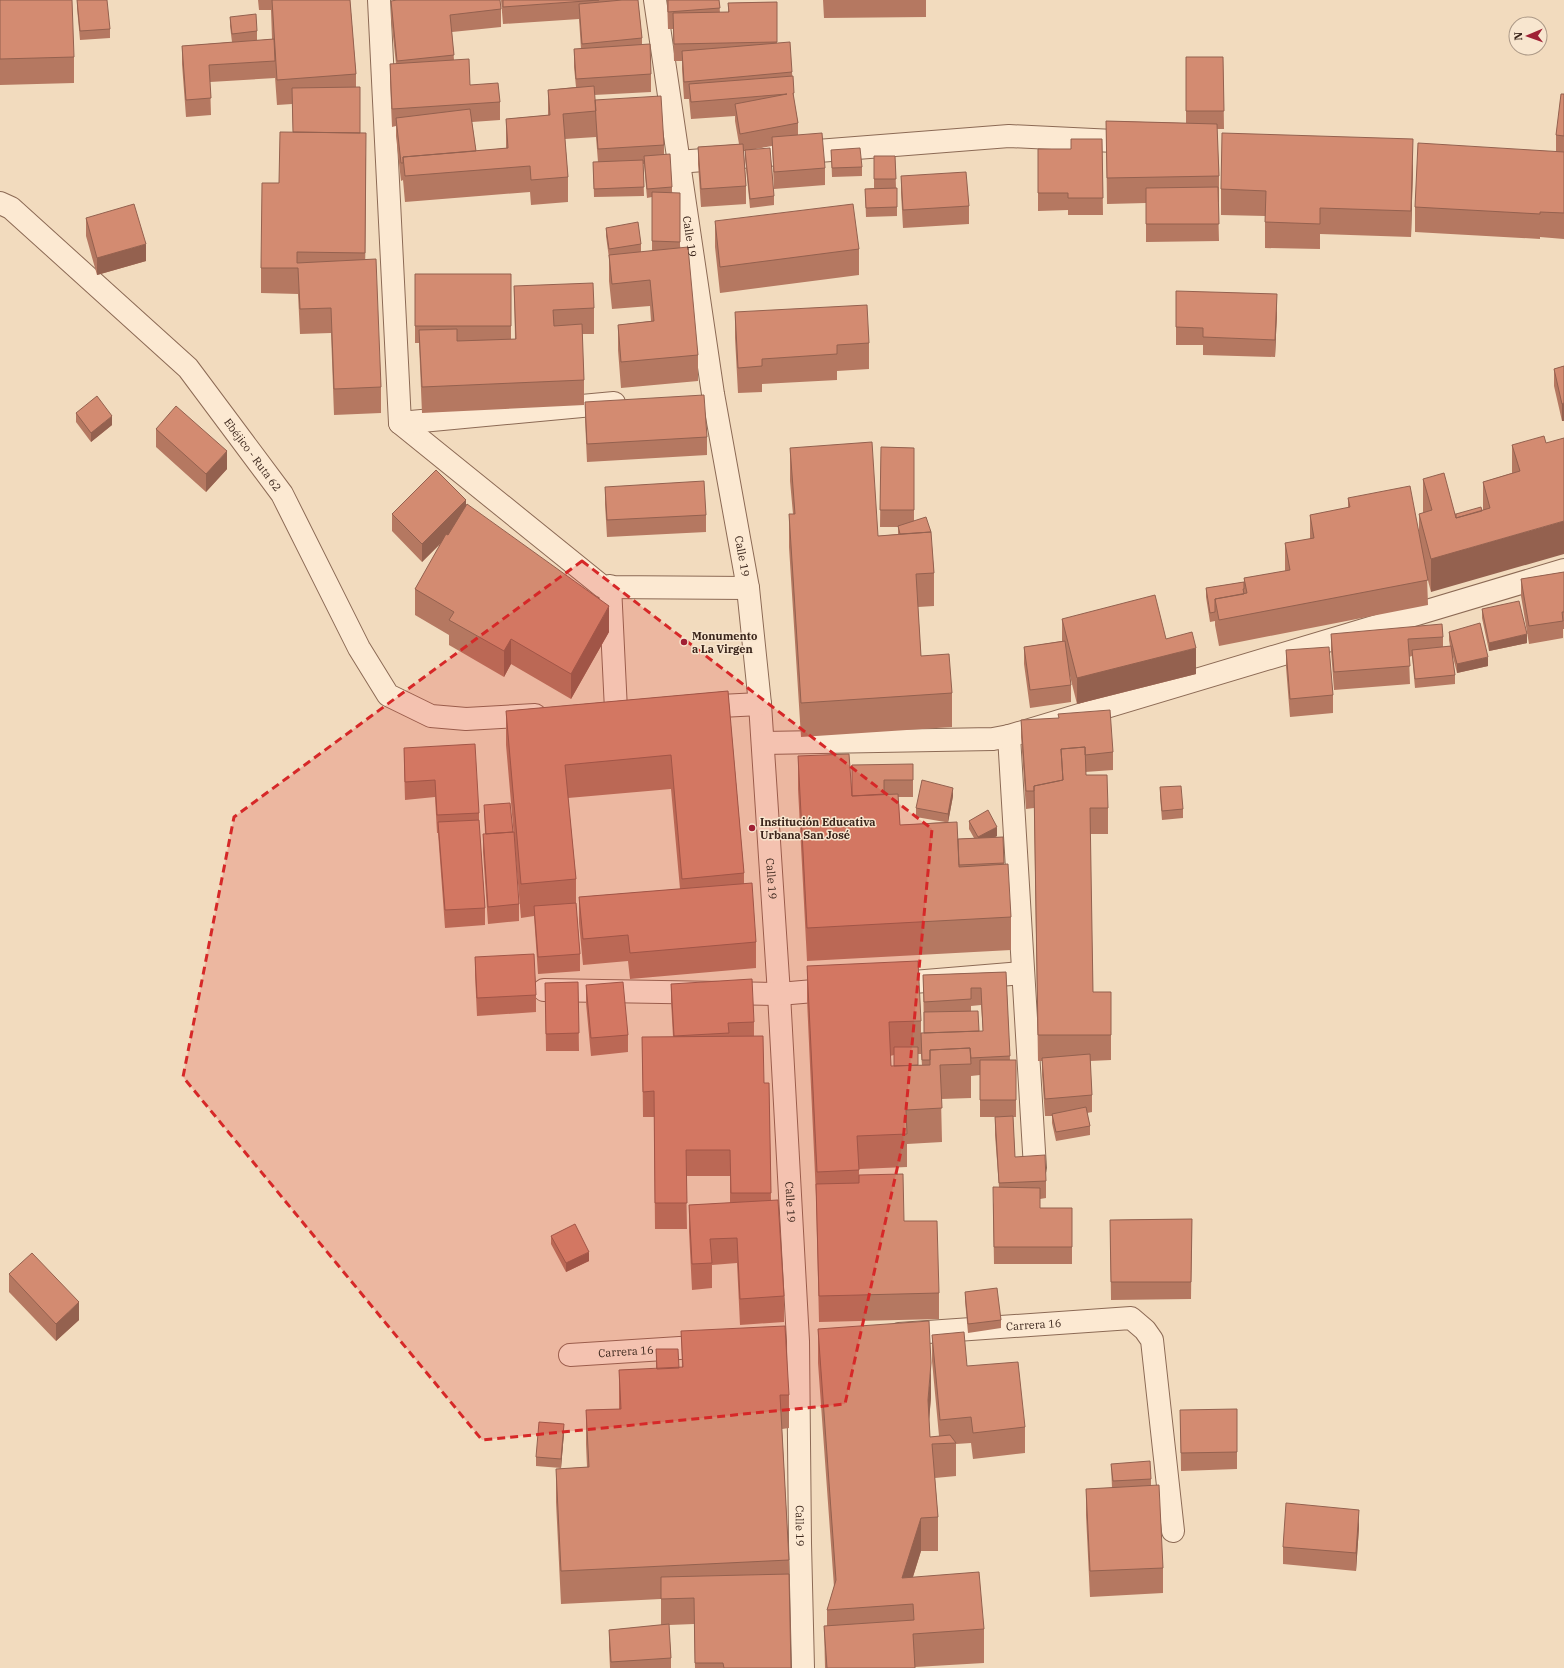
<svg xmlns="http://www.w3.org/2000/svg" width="1564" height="1668" font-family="'IBM Plex Serif',serif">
	<rect width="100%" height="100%" fill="#f2dbbe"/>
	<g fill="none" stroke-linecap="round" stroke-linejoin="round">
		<g stroke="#8c6a55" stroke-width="24">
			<g id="minor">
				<path d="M379 0 400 423 603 587 748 588"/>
				<path id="s1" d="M655 0 713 394 748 588 760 704 779 994 798 1341 800 1543 803 1668"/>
				<path d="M678 162 1009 136 1135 142"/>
				<path id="s2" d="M0 203 11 208 188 368 282 494 359 648 388 695 431 716 466 719 535 715"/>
				<path d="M400 423 614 403"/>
				<path d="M610 586 616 710"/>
				<path d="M700 707 760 704"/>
				<path d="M1009 736 1035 1168"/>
				<path d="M763 743 993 739 1009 736 1564 570"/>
				<path d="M889 984 1023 973"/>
				<path d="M544 990 779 994 837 989"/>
				<path id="s3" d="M899 1334 1131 1318 1145 1330 1152 1340 1173 1531"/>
				<path id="s4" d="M570 1355 711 1346"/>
			</g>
		</g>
		<use href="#minor" stroke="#fce9d2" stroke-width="22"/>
	</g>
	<path fill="#b57861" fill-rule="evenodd" d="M0 0 74 57V83L0 85Z
		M77 0 110 29V38L80 40 77 8Z
		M258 0H350L356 74V87L360 133 366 159 365 260 381 387V413L334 415 331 333 300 334 298 294 261 293V268L279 183 293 132 292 104 277 105 275 77V78L210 82 211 115 186 117 182 64V46L232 42 230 26V17L257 31V40L250 41 272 39 271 10H259Z
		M501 0H638L642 38V45L651 74V92L594 95 595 100 664 145V154L672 187V193H680V248L698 355V381L621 388 618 350V325L651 321 650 306 612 309 609 281V258L606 236V228L641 244V252L658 250H652V197L647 198 644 164H643L644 196 594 197 593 162H598L596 137 565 139 568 177V202L531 205 530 192 405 202 403 180 401 181 396 136V126L392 127 390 82V64H396L391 18V1L501 9V27L452 32 454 60 470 85 500 102V120L472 122 476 151 506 148V119L548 115V90L576 87 574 67V49H581L579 19 503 24Z
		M667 0H719L720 13 728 12V3L777 2V43L792 72 794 100 798 123V135L825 168V185L774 189 772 146 750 150 774 196V205L750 208 745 159V151H744L746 186V204L701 207 698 164V147L739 144 735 121V116L691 119 689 99H684L682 69V61H674L673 29H668Z
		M823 0H926V17L824 18Z
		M1186 57H1223L1224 129H1217L1219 176V202H1218L1219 241 1146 242V203L1107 204 1106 121 1186 123Z
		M1564 94V239L1540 237V239L1415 232V207L1556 151V135Z
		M1071 139H1102L1103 215H1068V210L1038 211V149H1071Z
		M831 150 862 167V176L832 177Z
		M874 156H895L896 188H897V216L866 217 865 189 874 188Z
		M1413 165 1411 237 1320 234V249L1265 248V216L1221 215V189Z
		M901 176 969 206V224L903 228 901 193Z
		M86 218 146 261 97 275 86 236Z
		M715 221 859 249V275L720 293 715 247Z
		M415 274H511V339H515L514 286 594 308V334H582L584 380V405L422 413 419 343H415Z
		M1176 291 1277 312 1275 357 1203 355V345H1176Z
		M735 312 869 343V369L837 371V380L762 384V392L738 393 735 338Z
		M1564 366V421H1562L1554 386V369Z
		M585 402 707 437V455L587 462 585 419Z
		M76 413 112 425 91 442 76 422Z
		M156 429 227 469 206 492 156 447Z
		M1546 443 1431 592 1427 577 1428 605 1219 646 1215 625V621L1210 622 1206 597V588L1244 582V578L1285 571V543L1310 539V515L1348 508V498L1419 534V514L1423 513V479L1456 514 1483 510V482L1512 473V445Z
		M881 447 914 448V521L932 547 934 573V606L918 607 921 656 952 693V727L801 737 789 547V514H793L790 481V448L878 536 898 534V527H880Z
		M605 487 706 515V532L607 537 605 504Z
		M466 505 609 632 571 699 511 664 504 677 449 645V635L415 615V589L442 542 422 562 392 531V514Z
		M1564 572V629H1563V638L1529 644 1521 596V579Z
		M1482 609 1527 643 1489 651 1482 618Z
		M1062 619 1166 639 1196 674 1077 704 1069 672 1071 685V702L1030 708 1024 664V647L1062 641Z
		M1449 632 1488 666 1457 673 1452 653 1455 675V684L1415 688 1412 656 1409 657 1410 684 1334 690 1331 651V634L1443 637V647L1450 646 1449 640Z
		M1286 650 1333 695V713L1290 717 1286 667Z
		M728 691 744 873V883L756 942V968L630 979 628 961 583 965 579 923V897L680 889 671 789 568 798 576 879V903L580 954V971L538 974 534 916 521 918 506 745V711Z
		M1021 720 1113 752V770L1085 772 1086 775 1108 808V834H1090L1093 992H1111V1060L1090 1061 1092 1095V1112L1087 1113 1090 1126V1135L1056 1141 1052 1123V1116H1045L1042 1075V1061H1038L1034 808 1026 809 1021 737Z
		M404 748 479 813V825L485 908V925L445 928 438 833H437L435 797 405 800 404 765Z
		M798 756 852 791 913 764V797H898L900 825 945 822 916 817V808L953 796 948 822 958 839 974 838 969 829V821L997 836 995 837H1003L1004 864 1011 917V950L807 961 798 789Z
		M1160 787 1183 809V818L1162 820 1160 796Z
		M484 805 519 904V921L488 924 483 852V834H485Z
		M475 957 536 995V1012L477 1016 475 975Z
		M807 966 921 1021V1033H924L923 975 1006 972 1010 1060H1016V1117H1013L1015 1157 1046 1181V1198L1040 1199V1208H1072V1264H994L993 1205 999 1187 995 1135V1117H980V1075L971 1076V1098L941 1099 942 1142 907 1144V1167L859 1169V1183L904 1221 939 1293V1319L819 1322 816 1196 807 1000ZM981 1005 983 1031H979L971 1011V1006ZM918 1054H921L922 1065H918ZM894 1055V1066H891L890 1056Z
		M578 982 579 1051H546L545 983Z
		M671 984 754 1022V1036L764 1083H769L771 1200 784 1296V1322L740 1325 737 1263 712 1265V1288L692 1290 689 1231V1205L730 1203V1176H686L687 1229H655L654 1117H643L642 1037H673L671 1001Z
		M586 985 628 1035V1052L591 1056 586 1003Z
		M1192 1219 1191 1299 1111 1300 1110 1220Z
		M551 1236 589 1261 566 1272 551 1244Z
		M9 1274 79 1320 56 1341 9 1292Z
		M965 1292 1001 1320V1328L968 1333 965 1301Z
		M818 1329 931 1397 929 1420 930 1437 939 1436 932 1361V1335L967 1366 1025 1427V1453L973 1459 971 1443 956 1444V1476L935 1478 938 1517V1551H921L913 1577 984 1629V1663L915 1667V1668H825L824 1626H827V1610L834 1587 818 1363Z
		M681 1331 789 1395V1428L782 1429 789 1560 791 1668H695L694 1624 669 1625 671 1658V1668H610L609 1647V1630L661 1625V1599L561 1604 556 1502V1469L587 1467 586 1444V1410L619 1409V1370L656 1369V1349L679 1368H682Z
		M1180 1410 1237 1452V1469L1181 1471Z
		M564 1433 561 1468 536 1466V1457Z
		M1111 1464 1151 1479V1486L1163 1568V1593L1090 1597 1086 1515V1489L1112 1488Z
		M1359 1527 1356 1571 1283 1564V1547Z"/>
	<path fill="#94614f" d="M366 133V159L365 279V253Z
		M1413 139V165L1411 237V211Z
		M146 244V261L97 275V258Z
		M1277 294V312L1275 357V340Z
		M1564 403V421H1562V404Z
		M112 416V425L91 442V433Z
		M227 451V469L206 492V474Z
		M466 500V518L422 562V544Z
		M1564 521V554L1431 592V559Z
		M609 606V632L571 699V674Z
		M1527 634V643L1489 651V643Z
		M511 639V664L504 677V651Z
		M1196 648V674L1077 704V678Z
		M1488 657V666L1457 673V664Z
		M953 788V796L948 823V814Z
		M997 827V836L978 846V837Z
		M589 1252V1261L566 1272V1263Z
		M79 1302V1320L56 1341V1324Z
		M931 1363V1397L928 1434V1400Z
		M564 1424V1433L561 1468V1459Z
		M1359 1510V1527L1356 1571V1553Z
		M921 1518V1551L904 1605 902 1578Z"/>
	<path fill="#d38b71" stroke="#94614f" d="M0 0H72L74 57 0 59Z
		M77 0H107L110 29 80 31Z
		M272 0H350L356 74 277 80Z
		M397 0H500L501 9 450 15 454 55 397 61 391 1Z
		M503 0H599L503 7Z
		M622 0H638L642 38 582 44 579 4Z
		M668 0H719L720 8 668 12Z
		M777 2V42L674 44 673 13 729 12 728 3Z
		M256 14 257 31 232 34 230 17Z
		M274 39 275 61 209 65 211 98 186 100 182 46Z
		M790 42 792 72 684 82 682 51Z
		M650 44 651 74 576 79 574 49Z
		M1186 57H1223L1224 111H1186Z
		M469 59 470 85 498 83 500 102 392 109 390 64Z
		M793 76 794 93H793L798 123 740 134 735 104 787 94 691 102 689 84Z
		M594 86 596 111 563 114 568 177 531 180 530 166 405 176 403 157 508 148 506 119 550 115 548 90Z
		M360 87V133L293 132 292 88Z
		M1561 94H1564V136L1556 135Z
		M661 96 664 145 598 149 596 120 595 100Z
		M470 109 476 151 403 157V163H401L396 118Z
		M1106 121 1217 124 1219 176 1107 178Z
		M280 132 366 133 365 253 297 252V263L376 259 381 387 334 389 331 308 300 309 298 268H261L262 183H279Z
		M822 133 825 168 774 172 772 137Z
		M1222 133 1413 139 1411 211 1320 208V224L1265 222 1266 191 1221 189Z
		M1071 139H1102L1103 198H1068V193H1038V149H1071Z
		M1418 143 1564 152V213L1540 212V214L1415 207Z
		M743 144 746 186 701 189 698 147Z
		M770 148 774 196 750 199 745 150Z
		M860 148 862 167 832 168 831 150Z
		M670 154 672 187 647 189 644 156Z
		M874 156H895L896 179H874Z
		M643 160 644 187 594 189 593 162Z
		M966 172 969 206 903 210 901 176Z
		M1218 187 1219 224H1146V188Z
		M897 188V207L866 208 865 189Z
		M652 192 680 193V242L652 241Z
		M134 204 146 244 97 258 86 218Z
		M853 204 859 249 720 267 715 221Z
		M638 222 641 244 609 249 606 228Z
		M688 247 698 355 621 362 618 325 654 321 650 280 612 284 609 255Z
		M415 274H511V326H415Z
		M593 283 594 308 553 310 554 326 582 324 584 380 422 387 419 330 457 329V341L516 339 514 286Z
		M1176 291 1277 294 1275 340 1203 337V328L1176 327Z
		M867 305 869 343 837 345V354L762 359V366L738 368 735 312Z
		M1564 366V403L1562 404 1554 369Z
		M704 395 707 437 587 444 585 402Z
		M97 396 112 416 91 433 76 413Z
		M176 406 227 451 206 474 156 429Z
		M1544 436 1546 443 1564 438V521L1431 559 1419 514 1432 510 1423 479 1444 473 1456 518 1490 508 1483 482 1520 471 1512 445Z
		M872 442 878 536 931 532 934 573 916 574 921 656 949 654 952 693 801 703 789 514H795L790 448Z
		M881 447 914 448V510H880Z
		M436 470 466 500 422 544 392 514Z
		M704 481 706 515 607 520 605 487Z
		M1410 486 1428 580 1219 620 1215 599 1247 593 1244 578 1290 570 1285 543 1314 538 1310 515 1350 507 1348 498Z
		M467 504 609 606 571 674 511 639 504 651 449 620 454 612 415 589 446 534 448 535Z
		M1481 507 1482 511 1456 518V514Z
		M926 517 931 532 900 534 898 526Z
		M1564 572V612H1562L1563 621 1529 626 1521 579Z
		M1244 582V589H1243L1244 594 1215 599V612L1210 613 1206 588Z
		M1155 595 1166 639 1192 632 1196 648 1077 678 1062 619Z
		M1519 601 1527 634 1489 643 1482 609Z
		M1480 623 1488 657 1457 664 1449 632Z
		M1442 624 1443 637 1408 639 1410 666 1334 672 1331 634Z
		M1065 641 1071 685 1030 690 1024 647Z
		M1451 646 1455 675 1415 679 1412 650Z
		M1329 647 1333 695 1290 699 1286 650Z
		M728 691 744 873 682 879 671 755 565 765 576 879 521 884 506 711Z
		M1110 710 1113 752 1085 755V747L1061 749 1063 780 1034 786V791H1026L1021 720 1059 718 1058 714Z
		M475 744 479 813 437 815 435 780 405 782 404 748Z
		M1085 747 1086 775H1107L1108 808H1090L1093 992H1111V1035H1038L1034 786 1063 780 1061 749Z
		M849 754 852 796 898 794 900 825 957 822 959 867 1008 864 1011 917 807 928 798 756Z
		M913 764V780H884V794L852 796V765Z
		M922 780 953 788 948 814 916 808Z
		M1181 786 1183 809 1162 811 1160 787Z
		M510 803 513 832 486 834 484 805Z
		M988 810 997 827 978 837 969 821Z
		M479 820 485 908 445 910 438 822Z
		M514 832 519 904 488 907 483 834Z
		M1003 837 1004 863 959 865 958 839Z
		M752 883 756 942 630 953 628 935 583 939 579 897Z
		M576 903 580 954 538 957 534 906Z
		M534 954 536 995 477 998 475 957Z
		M918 961 921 1021 889 1022 891 1066 930 1065V1050L970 1048 971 1064 940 1065 942 1108 906 1110 907 1134 857 1136 859 1170 817 1172 807 966Z
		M1006 972 1010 1056 971 1058 970 1048 930 1050V1060H922L921 1033 983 1031 981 988H971V999L924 1002 923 975Z
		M752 979 754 1022 728 1023 729 1033 674 1036 671 984Z
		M578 982 579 1033 546 1034 545 983Z
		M623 982 628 1035 591 1038 586 985Z
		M978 1011 979 1031 924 1033V1012Z
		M763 1036 764 1083H769L771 1193H731L730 1150H686L687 1203H655L654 1091 643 1092 642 1037Z
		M894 1047H918V1065L894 1066Z
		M1090 1054 1092 1095 1045 1099 1042 1058Z
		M980 1060H1016V1100H980Z
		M1086 1107 1090 1126 1056 1132 1052 1114Z
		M1013 1116 1015 1157 1045 1155 1046 1181 999 1183 995 1117Z
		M903 1174 904 1221H937L939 1293 819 1296 816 1184 859 1183V1175Z
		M993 1187 1040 1188V1208H1072V1247H994Z
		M778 1200 784 1296 740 1299 737 1238 710 1239 712 1263 692 1264 689 1205Z
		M1192 1219 1191 1282H1111L1110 1220Z
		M575 1224 589 1252 566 1263 551 1236Z
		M32 1253 79 1302 56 1324 9 1274Z
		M997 1288 1001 1320 968 1324 965 1292Z
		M929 1321 931 1363 928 1400 930 1437 950 1435 956 1443 932 1444 938 1517 921 1518 902 1578 979 1572 984 1629 913 1634 915 1668H827L824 1626 914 1620 913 1604 827 1610 836 1580 818 1329Z
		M785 1326 789 1395H780L789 1560 561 1571 556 1469 589 1467 586 1410 621 1409 619 1370 683 1367 681 1331Z
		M964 1332 967 1366 1018 1362 1025 1427 973 1433 971 1417 940 1420 932 1335Z
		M656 1349H678L679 1368 657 1369Z
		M1237 1409V1452L1181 1453 1180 1410Z
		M539 1422 564 1424 561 1459 536 1457Z
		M1150 1461 1151 1479 1113 1481 1111 1464Z
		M1159 1485 1163 1568 1090 1571 1086 1489Z
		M1286 1503 1359 1510 1356 1553 1283 1547Z
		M789 1574 791 1668H724L723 1663H695L694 1598 661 1599V1577Z
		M669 1624 671 1658 611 1662 609 1630Z"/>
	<path fill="#d62828" fill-opacity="0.2" stroke="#d62828" stroke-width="3" stroke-dasharray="8 5" stroke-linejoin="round" d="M582 561 932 829 903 1142 845 1404 482 1440 183 1077 234 817Z"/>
	<g fill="#a02034" stroke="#f8e6cf" stroke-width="1.5">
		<circle cx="684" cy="642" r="4"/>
		<circle cx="752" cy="828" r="4"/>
	</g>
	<g text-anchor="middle" stroke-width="3" stroke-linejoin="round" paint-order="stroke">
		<g font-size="11" fill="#3a251b" stroke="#f8e6cf">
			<text dy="4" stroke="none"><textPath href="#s1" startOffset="239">Calle 19</textPath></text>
			<text dy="4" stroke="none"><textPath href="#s2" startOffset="359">Ebéjico - Ruta 62</textPath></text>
			<text dy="4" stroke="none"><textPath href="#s1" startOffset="563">Calle 19</textPath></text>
			<text dy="4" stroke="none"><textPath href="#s1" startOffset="887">Calle 19</textPath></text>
			<text dy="4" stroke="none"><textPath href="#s1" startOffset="1211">Calle 19</textPath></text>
			<text dy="4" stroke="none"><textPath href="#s3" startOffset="135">Carrera 16</textPath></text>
			<text dy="4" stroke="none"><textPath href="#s4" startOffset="56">Carrera 16</textPath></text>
			<text dy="4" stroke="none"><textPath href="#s1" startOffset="1535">Calle 19</textPath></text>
		</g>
		<g font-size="11" font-weight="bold" fill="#3a251b" stroke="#f8e6cf" text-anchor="start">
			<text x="692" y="640">Monumento<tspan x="692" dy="13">a La Virgen</tspan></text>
			<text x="760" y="826">Institución Educativa<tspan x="760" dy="13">Urbana San José</tspan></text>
		</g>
	</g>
	<g transform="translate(1528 36) rotate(268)"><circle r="19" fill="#f8e6cf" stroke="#ac9987"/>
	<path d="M0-3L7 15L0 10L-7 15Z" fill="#a02034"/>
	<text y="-6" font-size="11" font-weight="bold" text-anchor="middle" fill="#3a251b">N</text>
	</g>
</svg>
